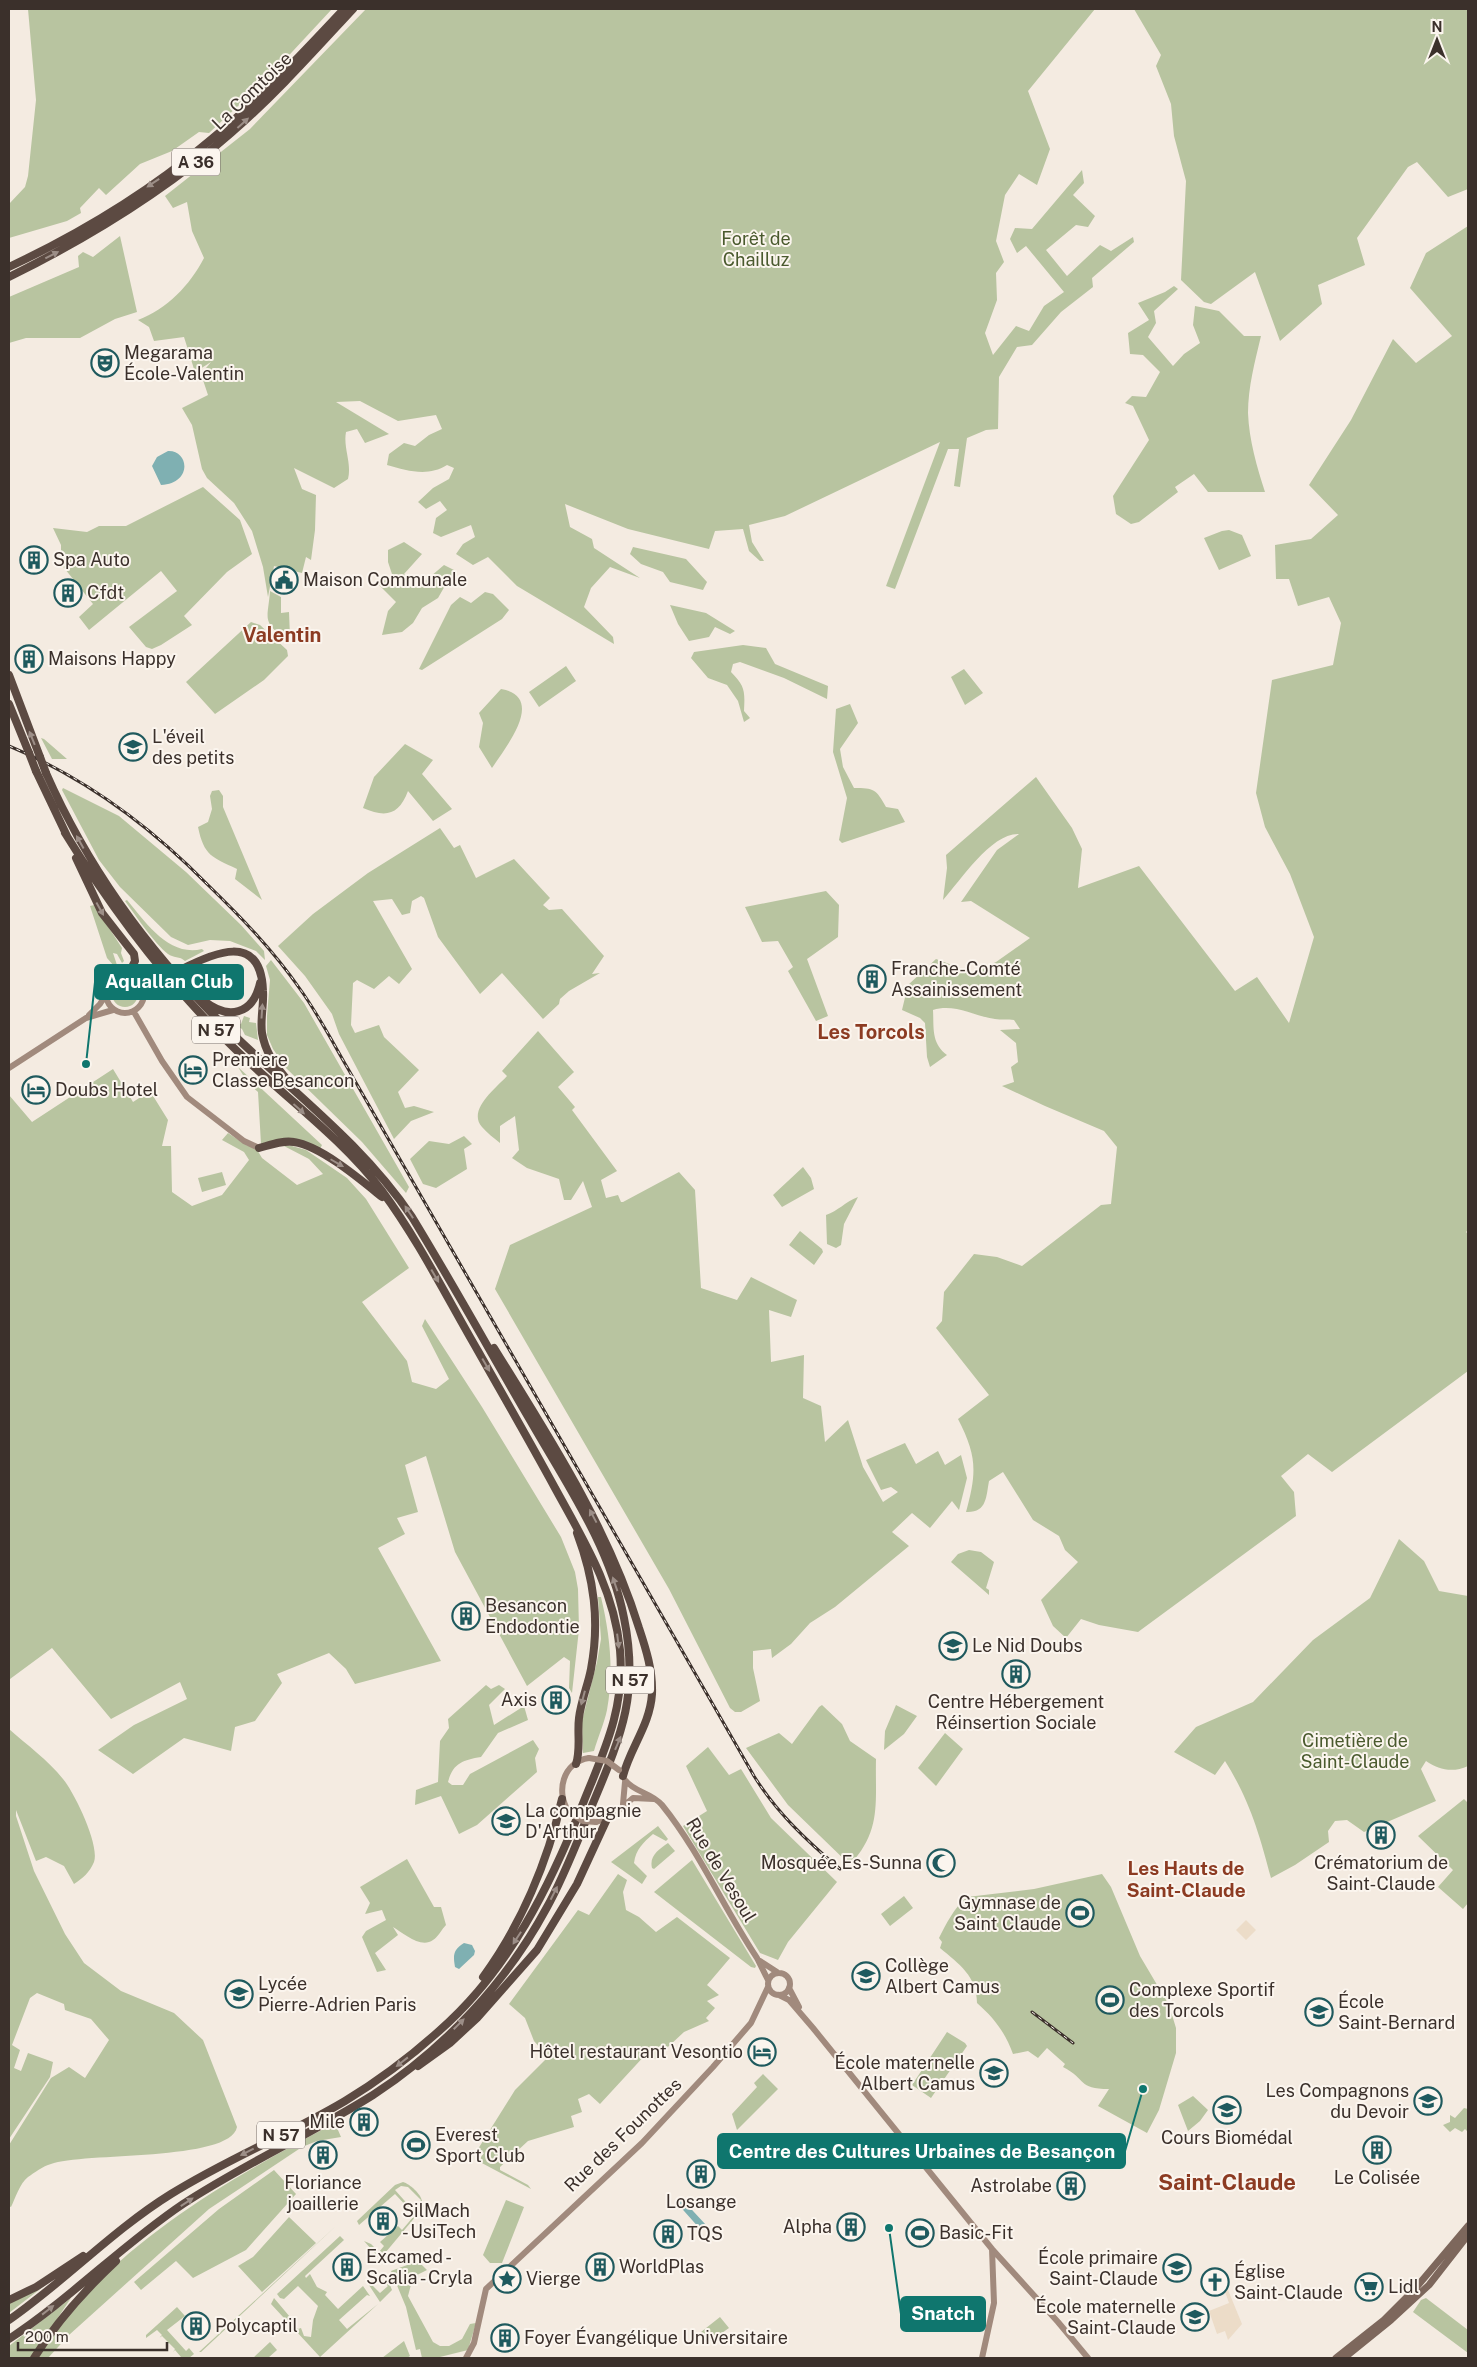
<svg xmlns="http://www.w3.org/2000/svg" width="1477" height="2367" font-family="'Public Sans',sans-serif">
	<rect width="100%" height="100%" fill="#f4ebe1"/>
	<path fill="#b8c4a0" d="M28 9H332L266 80 209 133 199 132 172 151 140 164 106 195 99 188 80 208 81 213 67 221 9 238V204L25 187 28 176 36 100Z
		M366 9H1095L1028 91 1050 149 1037 185 1019 174 1005 195 996 241 1004 262 996 273 997 300 985 333 993 355 1016 326 1029 331 1044 306 1064 292 1026 246 1017 253 1010 239 1015 228 1032 229 1082 170 1084 183 1073 195 1095 216 1088 227 1076 225 1046 250 1067 276 1100 245 1111 251 1133 237 1134 242 1092 278 1093 287 1061 312 1032 345 1017 347 999 377 998 429 986 430 967 438 960 487 954 486 959 449H948L895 589 886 586 940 442 785 516 749 525 752 542 764 561H760L749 551 743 529 715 531 709 549 628 529 565 504 570 527 592 539 594 548 640 578 610 567 591 588 584 607 613 637 614 644 517 586 488 557 473 565 456 554 463 544 475 537 471 525 441 537 433 533 436 518 447 510 440 501 426 509 418 502 433 488 449 479 454 468 447 465C428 477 408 471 387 465L389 454 404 443 415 446 429 435 442 429 436 415 398 421 360 401 336 402 389 434 365 443 357 429 346 432C343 448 352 463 348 479L334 488 294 468 302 489 316 495 315 530 311 560 306 557 302 573 274 566 268 597 263 567 252 531 234 503 207 478 202 469 192 425 182 408 208 395 201 374 211 362 200 369H194L184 337 154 341 149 327 138 320C167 309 190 285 204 258L192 231 187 202 173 208 165 196 250 129Z
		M1134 9H1468V189L1448 197 1417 162 1408 167 1357 238 1365 265 1318 285 1322 304 1280 341 1255 272 1211 304 1204 302 1181 280 1186 181 1174 136 1171 104 1156 66 1161 55Z
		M1468 226V1230L1466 1232 1468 1234V1371L1332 1472 1308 1454 1281 1476 1294 1492 1296 1516 1138 1632 1099 1625 1081 1619 1066 1638 1053 1626 1041 1600 1078 1562 1065 1550 1059 1536 1033 1520 1003 1472 989 1481C986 1497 987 1513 966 1512 977 1472 977 1456 958 1419L989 1395 936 1328 942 1321 944 1292 974 1254 997 1257 1022 1266 1101 1205 1111 1204 1117 1147 1104 1131 1045 1106 1002 1086 1014 1082 1011 1067 1018 1062 1016 1043 1000 1030 1020 1029 1014 1020C1008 1019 1001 1020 995 1019 974 1016 954 1003 933 1010 934 1028 931 1043 947 1055L930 1067 927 1057 925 1023 920 1018 902 1010 908 985 936 959 973 973 996 962 1030 938 971 901 961 902 997 850 1019 834C991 833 961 880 943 900L947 868 946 855 1036 777 1072 828 1082 849 1078 888 1139 866 1235 991 1257 977 1289 1023 1314 937 1290 874 1265 827 1256 793 1272 680 1333 665 1341 623 1329 597 1298 606 1289 579H1276L1275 545 1311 539 1338 515 1309 485 1351 420 1393 339 1416 363 1452 336 1410 288 1426 253Z
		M120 236 137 312 115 319 80 338H26L9 343V297L79 267 78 256 83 252 93 257Z
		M1174 286 1178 289 1154 311 1156 323 1148 337 1173 366 1184 354 1200 343 1193 325 1195 306 1219 311 1244 336H1261C1255 361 1248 387 1248 413 1249 440 1257 467 1265 492H1208L1194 474 1175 487 1178 492 1139 522 1131 524 1116 514 1113 496 1149 440 1133 406 1125 403 1132 396 1146 397 1160 372 1143 355 1130 354 1128 333 1149 320 1138 303 1165 292Z
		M203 487 240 520 252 554 227 572 184 616 192 625 161 645 152 649 146 647 129 627 177 591 161 571 89 630 79 617 93 604 61 564V545L53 528 87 532 99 526H126Z
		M1229 530 1242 535 1251 556 1219 570 1204 538 1222 531Z
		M404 542 422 554 404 574 417 588 444 565 456 571 450 577 438 598 422 608 413 623 402 632 382 635 388 611 396 602 379 585 392 574 388 562V550Z
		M633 547 686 559 707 582 703 590 670 582 663 572 641 564 630 554Z
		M270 591 281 597V613L289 612 290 637 286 639C261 621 268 619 270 591Z
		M485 592 493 594 509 610 502 619 422 670 419 669 451 605 460 597 471 603Z
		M670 605 706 613 735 631 730 634 715 627 709 637 689 641 678 624Z
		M251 622 260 625 287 650 288 656 264 680 215 714 186 682Z
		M743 645 766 648 775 664 828 686 827 699 784 678 740 662 733 664 731 672C745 686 745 691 744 711L750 718 744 722 738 701 727 685 708 678 691 658 694 652Z
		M566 666 576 681 539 707 529 692Z
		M964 669 983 693 965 705 951 677Z
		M501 689C547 697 505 748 492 768L479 747 483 723 479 713Z
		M850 704 858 723 840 749 843 767 854 788C874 788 876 789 886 807L898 809 905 822 842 843 839 840 847 798 833 752 836 709Z
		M41 738 44 739 67 759H52Z
		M405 744 433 760 422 774 452 809 433 821 408 791C399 815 386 818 363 808L374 777Z
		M63 788 119 816 186 872 241 925 264 951 265 960 256 951 230 941 210 940 188 945 171 937 120 887 99 860 62 790Z
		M219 790 223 796V807L262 900 235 879 237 869C212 857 204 856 198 827L208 822 212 809 210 796 212 791Z
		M440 828 454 848 460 845 476 878 514 859 550 898 543 905 549 910 562 909 604 956 592 974 600 973 569 991 560 999 559 1004 543 1019 502 973 480 994 438 937 424 898 421 896 412 901 410 913 402 915 392 899 373 901 412 969 399 984 389 976 374 989 357 980 353 983 351 1025 355 1033 379 1025 384 1037 419 1070 398 1092 405 1108 414 1106 434 1112 411 1121 394 1139 339 1034 332 1014 305 976 278 946 313 914 368 873Z
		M826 891 839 905 838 937 807 959 828 1016 816 1021 788 971 793 967 778 941 762 942 745 907Z
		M127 900C146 923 169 957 202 949L204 951 185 961C180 956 173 958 168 954 154 943 136 916 125 901Z
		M94 905 122 948 121 953 124 961 122 963 117 954 113 953 117 965 114 966 107 958 90 906Z
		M271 960 304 1003 409 1187 406 1193 362 1142 286 1068 273 1049 267 1035V1016L270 980 266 966Z
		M112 994a13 13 0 1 1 26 0a13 13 0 1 1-26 0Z
		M244 1016 250 1018 249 1022 256 1023 258 1040 245 1035 242 1029 235 1025 237 1023 241 1024Z
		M538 1031 574 1072 558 1087 575 1107 572 1110 617 1171 601 1180 606 1198 618 1195 621 1202H623L679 1172 695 1190 701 1288 737 1300 751 1277 797 1300 791 1317 769 1310 771 1362 804 1355 803 1398 821 1406 825 1442 848 1420 863 1467 883 1502 898 1492 891 1487 881 1490 866 1460 905 1443 916 1464 938 1451 945 1465 961 1455 967 1478 959 1510 952 1501 930 1528 912 1513 892 1532 909 1546 835 1607 810 1623 791 1644 772 1658 771 1649 753 1651V1668L760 1701 741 1712H735L730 1708 669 1589 495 1289 510 1245 592 1207 583 1181 571 1200H564L559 1179 527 1168 512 1158 519 1150 515 1116 500 1126V1143C494 1138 487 1133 482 1127 467 1110 496 1088 507 1076L502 1071Z
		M238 1067 322 1145 320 1149 288 1138 261 1144 258 1092 248 1083Z
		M113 1069 133 1102 150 1091 168 1120 162 1146H171L172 1192 192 1206 222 1195 249 1160 244 1152 222 1140 228 1133 246 1145 256 1148 262 1158 297 1185 323 1174 309 1159 284 1146H292L306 1150 347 1178 366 1199 409 1268 362 1302 407 1361 412 1382 436 1389 449 1379 422 1326 425 1319 482 1407 561 1537 575 1572 578 1589 579 1629 572 1693 569 1688 570 1661 564 1657 527 1686 455 1552 426 1456 405 1465 418 1512 397 1518 405 1534 378 1548 441 1661 355 1684 346 1669 329 1653 277 1674 282 1683 255 1721 235 1727 231 1751 184 1738 133 1774 98 1750 134 1725 187 1699 180 1682 111 1719 52 1648 10 1679 9 1095 32 1122Z
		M464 1136 472 1144 464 1149 467 1169 436 1188 423 1184 410 1159 429 1141 449 1144Z
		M803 1167 811 1178 814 1189 782 1207 773 1195Z
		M222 1172 226 1185 202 1192 198 1178Z
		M858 1197 844 1224 841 1245 836 1248 827 1244 826 1215C838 1211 845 1202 858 1197Z
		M800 1231 822 1249 823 1252 814 1265 789 1245Z
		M1399 1539 1424 1561 1439 1591 1468 1596V1766C1453 1773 1439 1770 1426 1761L1421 1769 1436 1801 1364 1832 1347 1820 1335 1821 1328 1831 1329 1842 1295 1865 1271 1878C1259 1833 1250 1801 1225 1761L1215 1775 1174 1752 1196 1727 1253 1702 1313 1640 1370 1598Z
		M969 1550 981 1552 994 1562 986 1588 989 1590V1595L951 1562 958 1554Z
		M598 1597H601C610 1635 614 1671 607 1710 604 1724 598 1737 594 1751L583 1753 582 1721 597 1662 601 1639Z
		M486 1685 491 1689 499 1685 505 1689 489 1705 494 1725 524 1706 528 1720 498 1733 481 1757C463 1760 453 1763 448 1782L452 1785H463L470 1774 533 1740 539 1749 535 1758 537 1772 477 1825 459 1834 441 1796 415 1805 416 1790 438 1782 440 1741 449 1728 448 1719Z
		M822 1705 842 1724 850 1741 876 1759C875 1803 882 1830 850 1865L788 1805 746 1748 779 1733 792 1744 819 1707Z
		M896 1705 917 1716 904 1734 884 1750 885 1731Z
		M9 1729C27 1745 48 1760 63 1779 74 1792 100 1845 94 1862 90 1872 82 1879 74 1884L64 1866 46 1857 36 1861 16 1810V1816L34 1871 65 1934 84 1963 121 1991 174 2013 203 2040 237 2127C230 2162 82 2152 51 2164 43 2166 34 2173 28 2177 20 2183 15 2199 11 2207L9 2206V2145L51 2078 69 2067 85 2078 109 2040 91 2019 65 2010 64 2004 37 1993 30 1998 12 2045 20 2050 14 2068 21 2071 28 2053 53 2062 50 2077 9 2139Z
		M945 1733 963 1749 936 1786 918 1768Z
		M708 1747 729 1775 741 1769 771 1818 837 1882 788 1942 778 1960 760 1953 683 1826 707 1811 686 1766Z
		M1464 1799 1468 1803V1903L1463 1909 1438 1887 1453 1870 1418 1836Z
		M658 1826 668 1839 666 1841 653 1834C643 1843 636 1849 634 1863L647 1876 642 1884 611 1862Z
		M668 1843 675 1851 654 1869 652 1868C649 1856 659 1849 668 1843Z
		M407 1859 434 1907H441L446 1925C442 1929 438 1937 433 1940 421 1949 403 1933 393 1927L398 1935 375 1953 386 1970 377 1972 362 1937 366 1931 386 1920 382 1910 365 1914 370 1903 360 1887Z
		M692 1860 756 1966 755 1968 751 1967 654 1892Z
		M618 1874 627 1880 623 1892 626 1910 639 1917 656 1932 677 1917 730 1958 707 1985 719 1995 707 2001 715 2008 706 2018 709 2021 684 2032 655 2059 647 2053 600 2104 589 2094 578 2099 582 2112 571 2116 574 2127 528 2141 500 2167V2170L528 2185 531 2189 478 2161 484 2153 478 2149 515 2090 548 2057 534 2041 525 2018 509 2004 578 1910 589 1915Z
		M1102 1874 1111 1887 1140 1956 1169 2005 1176 2028V2053L1159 2110 1147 2133 1098 2106 1109 2089C1077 2089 1087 2079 1063 2067L1065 2064 1047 2048 1038 2058 1028 2051 1013 2054C1005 2032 994 2018 977 2003 977 1976 959 1964 940 1948L942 1942 939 1938C946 1924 954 1908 967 1897L1034 1889Z
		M904 1896 913 1908 890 1926 881 1914Z
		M947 2032 965 2043 967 2046 931 2098 912 2085Z
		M763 2074 778 2089 737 2130 732 2114 757 2087 754 2083Z
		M1193 2096 1208 2110 1200 2121 1188 2131 1178 2105Z
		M1464 2108 1468 2109V2132L1465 2129 1462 2132 1455 2128 1450 2132 1443 2125 1450 2122V2115L1455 2118Z
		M335 2123 341 2137 317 2141 302 2147 209 2209 69 2335 48 2358H38C102 2250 227 2180 335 2123Z
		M274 2170 296 2194 246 2250 193 2278 176 2261 141 2290 134 2282 219 2209Z
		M403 2182C410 2184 421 2194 422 2201L419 2204 421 2200 408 2187 401 2186 395 2190 412 2209 416 2208 408 2213 410 2210 395 2194 359 2225 357 2221 395 2185Z
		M506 2200 524 2207 502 2263H490L483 2255Z
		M426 2202 427 2203 380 2259 364 2241 371 2244 379 2252 384 2246 380 2242 398 2226 402 2230Z
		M289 2217 316 2243 262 2292 238 2266 253 2257Z
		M337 2225 201 2352H199Z
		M340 2236 344 2240 305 2276 306 2278 310 2274 317 2287 327 2292 325 2295 338 2309 363 2286 370 2296 367 2295 339 2320 347 2329 378 2304 320 2357 271 2304 274 2298 290 2317 289 2319 298 2329 301 2328 304 2336 311 2337 313 2320 318 2306 298 2286 284 2299 280 2298 277 2294Z
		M418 2261 427 2270 413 2277 408 2296 433 2342 440 2346H449L462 2339 470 2324 476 2323 468 2350 436 2358H422L420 2349 416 2350 406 2307 391 2271Z
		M388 2280 392 2290 380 2302 367 2282 368 2281 380 2293 388 2286 385 2283Z
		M48 2283 9 2313V2303Z
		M71 2298 31 2358H9V2346Z
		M1426 2298 1468 2330V2353L1413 2312 1421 2300Z
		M177 2307 185 2316 167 2330 186 2351 189 2348 194 2354 189 2358H180L181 2357 175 2350 173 2352 175 2349 169 2343 166 2345 168 2342 162 2336 159 2338 162 2335 157 2330 146 2338V2335Z
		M720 2317 729 2328 709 2342 701 2332Z
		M404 2341 410 2356 407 2358H382Z
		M270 2342 277 2350 268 2358H253Z"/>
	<path fill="#ecdcc8" d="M1246 1920 1256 1930 1246 1940 1236 1930Z
		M1226 2285 1242 2324 1228 2340 1225 2331 1217 2334 1209 2311 1229 2303 1223 2286Z"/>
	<path fill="#7fb0b2" d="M168 451C189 450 193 483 161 485L152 466 157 457Z
		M464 1943 472 1945 475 1951 474 1955 459 1969 455 1967C453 1955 453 1950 464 1943Z
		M681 2198 706 2225 701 2230 676 2202Z"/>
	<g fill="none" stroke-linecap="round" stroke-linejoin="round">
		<path stroke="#a18a7d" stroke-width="6" d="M106 994a19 19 0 1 1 38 0a19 19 0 1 1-38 0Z
			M134 1012 162 1061 187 1097 244 1141 259 1148
			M89 1015 100 1004 105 996
			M9 1068 86 1018 113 1010
			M625 1780C635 1793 651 1792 662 1805 700 1852 724 1909 757 1958L768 1980
			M623 1804 625 1782
			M569 1812C555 1792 563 1762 589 1758
			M596 1822 611 1817 633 1798 654 1799
			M760 1961 777 1972
			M768 1984a11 11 0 1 1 22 0a11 11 0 1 1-22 0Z
			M789 1988 799 2007
			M779 1995 789 2000 813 2028 992 2249 1058 2322 1088 2358
			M466 2358 474 2343 486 2289 642 2143 713 2067 751 2023 768 1987
			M982 2358 994 2303 992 2249"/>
		<path stroke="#7d675c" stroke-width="7" d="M1336 2358 1384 2320 1414 2290 1468 2226
			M1344 2358 1391 2320 1429 2285 1468 2235"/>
		<path stroke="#5c4a42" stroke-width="8" d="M9 267C79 234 149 192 208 142 257 102 301 55 344 9
			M9 277C88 238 165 191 231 133 275 95 314 51 353 9
			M9 675 40 757
			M9 704 29 753
			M36 771 67 836
			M76 858 102 913 134 954 135 961 128 975
			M180 970C213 953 261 931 263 991 264 1005 260 1019 262 1033 265 1051 274 1064 285 1077
			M141 984 152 985
			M144 994 152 985 163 979
			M204 1001C228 1020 253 1015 260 983
			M259 1148C270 1145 283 1140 294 1142 321 1146 361 1180 382 1197
			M494 1348C549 1437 608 1527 639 1628 646 1649 653 1671 652 1694 650 1725 630 1748 623 1776
			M576 1764C581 1749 577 1733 579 1718 581 1701 588 1685 591 1669 600 1621 594 1578 577 1533
			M483 1977C521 1925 548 1861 562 1799
			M418 2066 450 2043 477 2018 537 1950 577 1884 607 1819
			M9 2300 36 2287 83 2256
			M9 2320C65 2281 113 2230 171 2194 227 2159 288 2135 345 2101 378 2081 410 2057 439 2031 509 1970 550 1886 584 1801 605 1749 625 1708 620 1650 614 1589 584 1541 555 1488 530 1442 504 1397 478 1351 447 1298 419 1241 382 1191 341 1137 283 1096 234 1048 168 984 113 911 65 833
			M9 2339C70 2299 122 2245 183 2204 244 2164 311 2134 373 2095 444 2049 506 1983 546 1909 564 1877 577 1842 591 1808 620 1738 640 1696 624 1618 610 1546 566 1483 530 1420 491 1353 453 1284 412 1217 365 1147 298 1096 238 1039 157 963 91 875 46 773
			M34 2358C57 2321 84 2291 116 2261"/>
		<g stroke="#3b302b" stroke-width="3">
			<path id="rail" d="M9 746C86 778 149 825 207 884 241 917 273 950 300 989 318 1014 332 1041 347 1067L754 1776C777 1813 807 1841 840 1869
				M1032 2012 1073 2043"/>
		</g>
		<use href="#rail" stroke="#fbf5ee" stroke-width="1" stroke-dasharray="4" stroke-linecap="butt"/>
		<path stroke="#a18a7d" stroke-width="6" d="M589 1758 607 1761 619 1770
			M569 1812 583 1821 596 1822"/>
		<path stroke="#5c4a42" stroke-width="8" d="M29 753 36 771
			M40 757 46 773
			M163 979 180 970"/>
	</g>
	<defs><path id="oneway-solid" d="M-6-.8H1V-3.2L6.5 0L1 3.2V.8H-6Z" transform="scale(1.25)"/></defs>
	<g fill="#9c8e87">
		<use href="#oneway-solid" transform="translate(243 123) rotate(-42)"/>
		<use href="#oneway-solid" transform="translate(153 183) rotate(146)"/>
		<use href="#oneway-solid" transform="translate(52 255) rotate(-27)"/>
		<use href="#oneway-solid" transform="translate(32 738) rotate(-112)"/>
		<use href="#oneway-solid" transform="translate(80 842) rotate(-119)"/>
		<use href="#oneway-solid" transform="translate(100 909) rotate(61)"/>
		<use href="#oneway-solid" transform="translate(262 1011) rotate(-86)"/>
		<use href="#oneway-solid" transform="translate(299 1109) rotate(42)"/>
		<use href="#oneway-solid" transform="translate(337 1163) rotate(30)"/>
		<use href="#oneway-solid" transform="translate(409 1212) rotate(-123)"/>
		<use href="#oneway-solid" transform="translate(435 1276) rotate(60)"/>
		<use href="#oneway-solid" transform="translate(486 1365) rotate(60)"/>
		<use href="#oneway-solid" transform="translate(593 1516) rotate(-118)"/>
		<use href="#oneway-solid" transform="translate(615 1584) rotate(-109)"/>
		<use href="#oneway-solid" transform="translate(618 1641) rotate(83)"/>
		<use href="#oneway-solid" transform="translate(583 1698) rotate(105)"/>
		<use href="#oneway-solid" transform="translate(618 1743) rotate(-67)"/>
		<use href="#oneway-solid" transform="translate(554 1893) rotate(-63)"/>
		<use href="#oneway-solid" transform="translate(517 1938) rotate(123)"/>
		<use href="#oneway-solid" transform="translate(459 2024) rotate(-45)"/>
		<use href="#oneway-solid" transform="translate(402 2062) rotate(142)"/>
		<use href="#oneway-solid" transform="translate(247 2152) rotate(153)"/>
		<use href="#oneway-solid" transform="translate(187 2202) rotate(-33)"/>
		<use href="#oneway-solid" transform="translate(48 2310) rotate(-38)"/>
	</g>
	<defs>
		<g id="theatre-ring" transform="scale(1.4375)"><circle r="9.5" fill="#fbf5ee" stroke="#1f5a5e" stroke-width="1.5"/><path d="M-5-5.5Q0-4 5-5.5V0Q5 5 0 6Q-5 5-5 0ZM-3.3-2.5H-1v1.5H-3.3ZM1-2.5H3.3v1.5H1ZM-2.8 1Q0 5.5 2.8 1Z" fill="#1f5a5e"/></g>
		<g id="building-ring" transform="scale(1.4375)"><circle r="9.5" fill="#fbf5ee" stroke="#1f5a5e" stroke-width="1.5"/><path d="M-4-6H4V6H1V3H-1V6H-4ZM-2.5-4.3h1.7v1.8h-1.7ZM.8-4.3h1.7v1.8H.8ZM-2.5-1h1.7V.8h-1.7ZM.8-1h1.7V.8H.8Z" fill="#1f5a5e"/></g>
		<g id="civic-ring" transform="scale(1.4375)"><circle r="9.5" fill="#fbf5ee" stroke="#1f5a5e" stroke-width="1.5"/><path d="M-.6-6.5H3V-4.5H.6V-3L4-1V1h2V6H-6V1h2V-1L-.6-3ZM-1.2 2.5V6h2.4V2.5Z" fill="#1f5a5e"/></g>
		<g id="school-ring" transform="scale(1.4375)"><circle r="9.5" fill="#fbf5ee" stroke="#1f5a5e" stroke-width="1.5"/><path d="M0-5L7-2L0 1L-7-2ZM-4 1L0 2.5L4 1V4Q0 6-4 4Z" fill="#1f5a5e"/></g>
		<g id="hotel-ring" transform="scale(1.4375)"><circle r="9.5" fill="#fbf5ee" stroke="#1f5a5e" stroke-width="1.5"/><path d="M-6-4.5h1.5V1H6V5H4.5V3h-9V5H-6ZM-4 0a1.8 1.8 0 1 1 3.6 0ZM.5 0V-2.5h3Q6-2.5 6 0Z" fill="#1f5a5e"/></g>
		<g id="mosque-ring" transform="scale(1.4375)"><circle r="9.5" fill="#fbf5ee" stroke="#1f5a5e" stroke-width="1.5"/><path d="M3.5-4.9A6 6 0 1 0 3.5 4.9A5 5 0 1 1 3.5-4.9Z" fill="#1f5a5e"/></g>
		<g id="stadium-ring" transform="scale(1.4375)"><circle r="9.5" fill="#fbf5ee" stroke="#1f5a5e" stroke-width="1.5"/><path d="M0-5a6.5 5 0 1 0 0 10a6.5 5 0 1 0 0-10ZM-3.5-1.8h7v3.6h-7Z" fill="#1f5a5e"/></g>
		<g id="university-ring" transform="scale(1.4375)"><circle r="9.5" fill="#fbf5ee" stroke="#1f5a5e" stroke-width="1.5"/><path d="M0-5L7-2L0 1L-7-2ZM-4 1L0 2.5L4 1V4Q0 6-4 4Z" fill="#1f5a5e"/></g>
		<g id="sight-ring" transform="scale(1.4375)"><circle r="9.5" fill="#fbf5ee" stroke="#1f5a5e" stroke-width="1.5"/><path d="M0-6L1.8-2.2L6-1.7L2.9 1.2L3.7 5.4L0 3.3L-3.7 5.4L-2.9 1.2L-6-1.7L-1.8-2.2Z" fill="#1f5a5e"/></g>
		<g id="church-ring" transform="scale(1.4375)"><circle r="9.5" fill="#fbf5ee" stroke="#1f5a5e" stroke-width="1.5"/><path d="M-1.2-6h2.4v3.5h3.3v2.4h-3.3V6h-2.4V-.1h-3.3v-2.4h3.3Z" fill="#1f5a5e"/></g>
		<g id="supermarket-ring" transform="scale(1.4375)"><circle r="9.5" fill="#fbf5ee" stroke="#1f5a5e" stroke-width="1.5"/><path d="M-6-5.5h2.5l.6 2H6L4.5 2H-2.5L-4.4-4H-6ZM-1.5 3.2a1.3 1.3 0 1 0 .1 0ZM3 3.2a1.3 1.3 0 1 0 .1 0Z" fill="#1f5a5e"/></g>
	</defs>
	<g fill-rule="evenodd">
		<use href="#theatre-ring" x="105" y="363"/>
		<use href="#building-ring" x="34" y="560"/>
		<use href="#civic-ring" x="284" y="580"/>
		<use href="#building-ring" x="68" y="593"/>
		<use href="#building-ring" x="29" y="659"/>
		<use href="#school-ring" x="133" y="747"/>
		<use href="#building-ring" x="872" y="979"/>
		<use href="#hotel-ring" x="193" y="1070"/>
		<use href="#hotel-ring" x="36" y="1090"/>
		<use href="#building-ring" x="466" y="1616"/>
		<use href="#school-ring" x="953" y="1646"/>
		<use href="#building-ring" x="1016" y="1674"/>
		<use href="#building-ring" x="556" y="1700"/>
		<use href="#school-ring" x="506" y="1821"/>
		<use href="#building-ring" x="1381" y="1835"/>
		<use href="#mosque-ring" x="941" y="1863"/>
		<use href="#stadium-ring" x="1080" y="1913"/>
		<use href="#school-ring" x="866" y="1976"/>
		<use href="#school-ring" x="239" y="1994"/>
		<use href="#stadium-ring" x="1110" y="2000"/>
		<use href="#school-ring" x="1319" y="2012"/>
		<use href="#hotel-ring" x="762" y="2052"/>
		<use href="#school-ring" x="994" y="2073"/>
		<use href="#university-ring" x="1428" y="2101"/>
		<use href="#university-ring" x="1227" y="2110"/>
		<use href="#building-ring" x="364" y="2122"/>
		<use href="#stadium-ring" x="416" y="2145"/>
		<use href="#building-ring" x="1377" y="2150"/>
		<use href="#building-ring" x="323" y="2155"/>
		<use href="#building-ring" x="701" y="2174"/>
		<use href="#building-ring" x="1071" y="2186"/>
		<use href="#building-ring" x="383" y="2221"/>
		<use href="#building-ring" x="851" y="2227"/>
		<use href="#stadium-ring" x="920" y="2233"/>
		<use href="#building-ring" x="668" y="2234"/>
		<use href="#building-ring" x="347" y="2267"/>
		<use href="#building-ring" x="600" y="2267"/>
		<use href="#school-ring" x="1177" y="2268"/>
		<use href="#sight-ring" x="507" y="2279"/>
		<use href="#church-ring" x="1215" y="2282"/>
		<use href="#supermarket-ring" x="1369" y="2287"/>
		<use href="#school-ring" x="1195" y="2317"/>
		<use href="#building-ring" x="196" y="2326"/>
		<use href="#building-ring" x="505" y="2338"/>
	</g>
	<g text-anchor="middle" stroke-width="4" stroke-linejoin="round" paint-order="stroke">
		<g fill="#fbf5ee" stroke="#756b66" stroke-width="1">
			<rect x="172" y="148.5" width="48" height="27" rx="4"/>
			<rect x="192" y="1016.5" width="48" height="27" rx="4"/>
			<rect x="606" y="1666.5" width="48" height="27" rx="4"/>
			<rect x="257" y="2121.5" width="48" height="27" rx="4"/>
		</g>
		<g font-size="16" font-weight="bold" fill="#3b302b">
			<text x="196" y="168">A 36</text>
			<text x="216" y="1036">N 57</text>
			<text x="630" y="1686">N 57</text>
			<text x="281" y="2141">N 57</text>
		</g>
		<g font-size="18" fill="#3b302b" stroke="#fbf5ee">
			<text transform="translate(252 91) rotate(-44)" y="6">La Comtoise</text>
			<text transform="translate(721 1870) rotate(59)" y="6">Rue de Vesoul</text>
			<text transform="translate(623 2135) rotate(-44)" y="6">Rue des Founottes</text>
		</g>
		<g font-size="18" fill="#4a5a2e" stroke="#fbf5ee">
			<text x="756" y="245">Forêt de<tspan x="756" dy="21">Chailluz</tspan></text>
			<text x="1355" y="1747">Cimetière de<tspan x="1355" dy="21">Saint-Claude</tspan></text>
		</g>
		<g font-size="18" fill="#3b302b" stroke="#fbf5ee" text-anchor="start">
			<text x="124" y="359">Megarama<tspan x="124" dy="21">École-Valentin</tspan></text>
			<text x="53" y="566">Spa Auto</text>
			<text x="303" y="586">Maison Communale</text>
			<text x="87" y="599">Cfdt</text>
			<text x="48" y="665">Maisons Happy</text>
			<text x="152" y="743">L'éveil<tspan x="152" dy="21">des petits</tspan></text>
			<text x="891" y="975">Franche-Comté<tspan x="891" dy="21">Assainissement</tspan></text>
			<text x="212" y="1066">Premiere<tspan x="212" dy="21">Classe Besancon</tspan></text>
			<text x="55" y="1096">Doubs Hotel</text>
			<text x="485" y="1612">Besancon<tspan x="485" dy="21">Endodontie</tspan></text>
			<text x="972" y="1652">Le Nid Doubs</text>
			<text x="537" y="1706" text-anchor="end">Axis</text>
			<text x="1016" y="1708" text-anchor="middle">Centre Hébergement<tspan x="1016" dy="21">Réinsertion Sociale</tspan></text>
			<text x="525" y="1817">La compagnie<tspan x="525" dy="21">D'Arthur</tspan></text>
			<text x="922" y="1869" text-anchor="end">Mosquée Es-Sunna</text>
			<text x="1381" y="1869" text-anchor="middle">Crématorium de<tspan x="1381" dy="21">Saint-Claude</tspan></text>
			<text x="1061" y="1909" text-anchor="end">Gymnase de<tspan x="1061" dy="21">Saint Claude</tspan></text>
			<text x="885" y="1972">Collège<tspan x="885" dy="21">Albert Camus</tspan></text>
			<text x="258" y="1990">Lycée<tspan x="258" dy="21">Pierre-Adrien Paris</tspan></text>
			<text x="1129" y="1996">Complexe Sportif<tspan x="1129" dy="21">des Torcols</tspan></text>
			<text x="1338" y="2008">École<tspan x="1338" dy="21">Saint-Bernard</tspan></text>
			<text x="743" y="2058" text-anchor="end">Hôtel restaurant Vesontio</text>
			<text x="975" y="2069" text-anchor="end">École maternelle<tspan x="975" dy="21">Albert Camus</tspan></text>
			<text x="1409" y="2097" text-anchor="end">Les Compagnons<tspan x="1409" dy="21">du Devoir</tspan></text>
			<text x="345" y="2128" text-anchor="end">Mile</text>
			<text x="435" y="2141">Everest<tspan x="435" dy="21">Sport Club</tspan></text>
			<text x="1227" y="2144" text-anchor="middle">Cours Biomédal</text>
			<text x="1377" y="2184" text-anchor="middle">Le Colisée</text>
			<text x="323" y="2189" text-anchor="middle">Floriance<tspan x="323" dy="21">joaillerie</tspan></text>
			<text x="1052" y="2192" text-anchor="end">Astrolabe</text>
			<text x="701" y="2208" text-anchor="middle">Losange</text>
			<text x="402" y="2217">SilMach<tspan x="402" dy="21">- UsiTech</tspan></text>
			<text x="832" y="2233" text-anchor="end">Alpha</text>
			<text x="939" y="2239">Basic-Fit</text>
			<text x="687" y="2240">TQS</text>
			<text x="366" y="2263">Excamed -<tspan x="366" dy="21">Scalia - Cryla</tspan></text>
			<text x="1158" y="2264" text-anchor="end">École primaire<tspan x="1158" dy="21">Saint-Claude</tspan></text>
			<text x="619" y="2273">WorldPlas</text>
			<text x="1234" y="2278">Église<tspan x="1234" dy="21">Saint-Claude</tspan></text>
			<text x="526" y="2285">Vierge</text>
			<text x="1388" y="2293">Lidl</text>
			<text x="1176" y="2313" text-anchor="end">École maternelle<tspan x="1176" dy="21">Saint-Claude</tspan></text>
			<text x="215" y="2332">Polycaptil</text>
			<text x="524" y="2344">Foyer Évangélique Universitaire</text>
		</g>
		<g font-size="19" font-weight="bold" fill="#8c3b22" stroke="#fbf5ee">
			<text x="1186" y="1875">Les Hauts de<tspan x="1186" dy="22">Saint-Claude</tspan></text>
		</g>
		<g font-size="20" font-weight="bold" fill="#8c3b22" stroke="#fbf5ee">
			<text x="282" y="642">Valentin</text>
			<text x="871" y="1039">Les Torcols</text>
		</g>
		<g font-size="22" font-weight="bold" fill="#8c3b22" stroke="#fbf5ee">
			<text x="1227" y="2190">Saint-Claude</text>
		</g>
	</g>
	<path fill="none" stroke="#0f766e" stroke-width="2" d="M86 1064L95 982M1143 2089L1125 2151M889 2228L901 2314"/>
	<g fill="#0f766e" stroke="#fbf5ee" stroke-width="2">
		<circle cx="86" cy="1064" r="5"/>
		<circle cx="1143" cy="2089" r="5"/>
		<circle cx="889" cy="2228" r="5"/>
	</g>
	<g fill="#0f766e" stroke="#0f766e" stroke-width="2">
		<rect x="95" y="965" width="148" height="34" rx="5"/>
		<rect x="718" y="2134" width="407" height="34" rx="5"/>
		<rect x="901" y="2297" width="84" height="34" rx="5"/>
	</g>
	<g font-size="19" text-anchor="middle" font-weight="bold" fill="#fff">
		<text x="169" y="988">Aquallan Club</text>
		<text x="922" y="2158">Centre des Cultures Urbaines de Besançon</text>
		<text x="943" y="2320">Snatch</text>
	</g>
	<rect width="1477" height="2367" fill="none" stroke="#3b302b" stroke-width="20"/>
	<g transform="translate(1437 40)" stroke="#fbf5ee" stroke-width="4" paint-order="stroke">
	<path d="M0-4L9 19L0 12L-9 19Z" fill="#3b302b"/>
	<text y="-8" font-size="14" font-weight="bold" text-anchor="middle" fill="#3b302b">N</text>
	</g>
	<path d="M18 2342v8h149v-8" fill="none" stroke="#3b302b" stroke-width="2.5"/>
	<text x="25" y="2342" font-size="15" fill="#3b302b" stroke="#fbf5ee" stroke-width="4" paint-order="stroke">200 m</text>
</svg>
